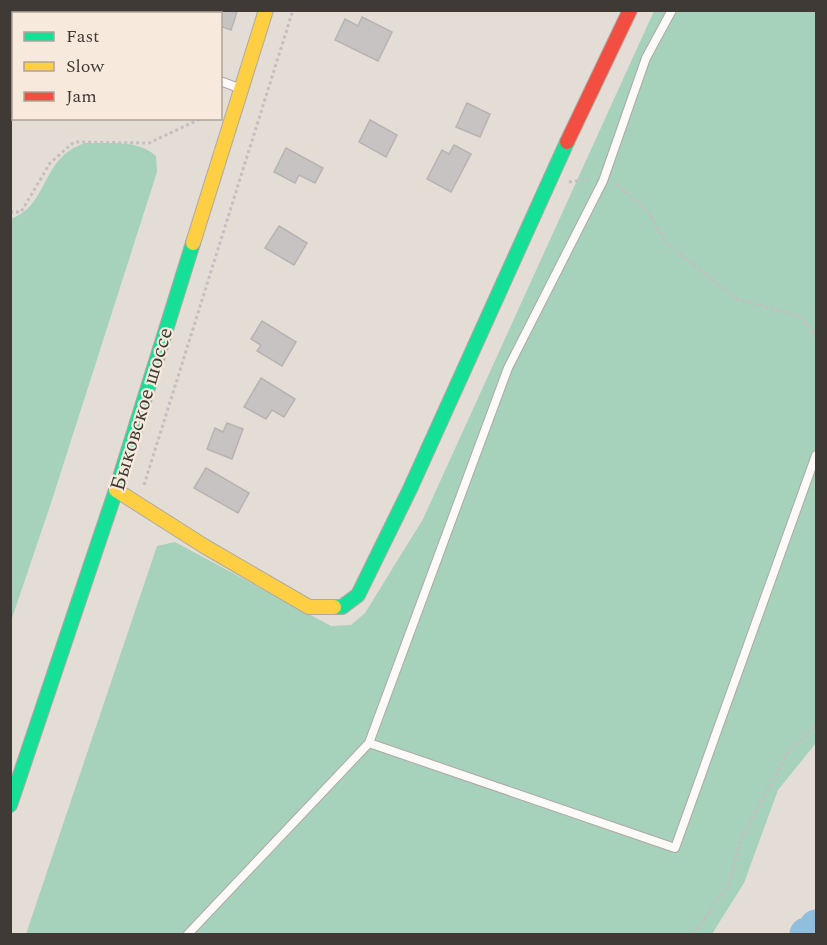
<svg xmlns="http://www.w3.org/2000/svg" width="827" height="945" font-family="Spectral,serif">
	<rect width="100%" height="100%" fill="#e4ddd6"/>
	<path fill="#a6d1ba" d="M654 11H816V743L778 790 744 883 712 934H26L157 546 175 542 331 626 351 625 365 613 423 519Z
		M85 143C108 144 137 139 156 156L157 172 51 503 11 621V219C50 204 40 158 85 143Z"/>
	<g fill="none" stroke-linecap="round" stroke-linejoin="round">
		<path stroke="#92bede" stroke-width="33" d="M806 934 814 932 816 926"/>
	</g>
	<path fill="#c8c3c3" stroke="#b7b3b2" stroke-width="1.5" d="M69 10H196L195 14H77Z
		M219 10 237 12 231 30 220 26Z
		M362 17 392 32 378 61 335 40 345 19 358 26Z
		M467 103 490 114 480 137 456 127Z
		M370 120 397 135 386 157 359 142Z
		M454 145 471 154 451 192 427 179 442 150 449 154Z
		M286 148 323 168 315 183 299 175 295 183 274 172Z
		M279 226 307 243 294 265 265 248Z
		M262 321 296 342 282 366 257 351 261 345 251 339Z
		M261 378 295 399 284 417 272 410 266 419 244 407Z
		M227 423 243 429 232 459 207 449 215 428 223 432Z
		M206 468 249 493 238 513 194 488Z"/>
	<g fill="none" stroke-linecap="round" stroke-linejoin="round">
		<g stroke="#afa9a4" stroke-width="10">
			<path id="lane" d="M36 10 44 14
				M220 81 239 88
				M369 743 508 368 603 181 646 58 672 10
				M188 934 369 743 675 848 816 455"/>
		</g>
		<g stroke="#afa9a4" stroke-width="16">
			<path id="fast" d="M334 607H342L358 595 410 489 567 142
				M10 805 116 490 193 243"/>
		</g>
		<g stroke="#afa9a4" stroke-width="16">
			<path id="slow" d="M193 243 266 10
				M116 490 204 546 309 607H334"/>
		</g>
		<g stroke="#afa9a4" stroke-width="16">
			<path id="jam" d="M567 142 630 10"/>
		</g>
		<path stroke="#c3bfbd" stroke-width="3" stroke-dasharray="3 3" stroke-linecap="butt" d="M569 182 589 179
			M616 184 647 210 665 242 737 299 798 316 816 335
			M10 212H21L50 163 74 142 149 143 202 118
			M144 485 293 10
			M694 934 730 881 740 841 788 752 816 725"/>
		<use href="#lane" stroke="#fbfaf9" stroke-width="8"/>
		<use href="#fast" stroke="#16e098" stroke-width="14"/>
		<use href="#slow" stroke="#ffcf43" stroke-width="14"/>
		<use href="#jam" stroke="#f24e42" stroke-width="14"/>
	</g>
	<g text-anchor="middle" stroke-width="4.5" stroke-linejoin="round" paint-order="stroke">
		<g font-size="21" fill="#3f3a35" stroke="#f7eadd">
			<text transform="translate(141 409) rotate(-73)" y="7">Быковское шоссе</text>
		</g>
	</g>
	<rect width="827" height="945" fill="none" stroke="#3f3a35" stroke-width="24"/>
	<rect x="12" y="12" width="210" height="108" fill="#f7eadd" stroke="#ada49a" stroke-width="1.5"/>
	<rect x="24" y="32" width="30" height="9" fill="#16e098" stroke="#ada49a" stroke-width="1.5"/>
	<text x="66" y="42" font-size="18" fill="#3f3a35">Fast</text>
	<rect x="24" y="62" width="30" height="9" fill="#ffcf43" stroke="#ada49a" stroke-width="1.5"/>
	<text x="66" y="72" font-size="18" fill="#3f3a35">Slow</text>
	<rect x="24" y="92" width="30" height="9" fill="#f24e42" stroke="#ada49a" stroke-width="1.5"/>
	<text x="66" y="102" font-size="18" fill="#3f3a35">Jam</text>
</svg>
